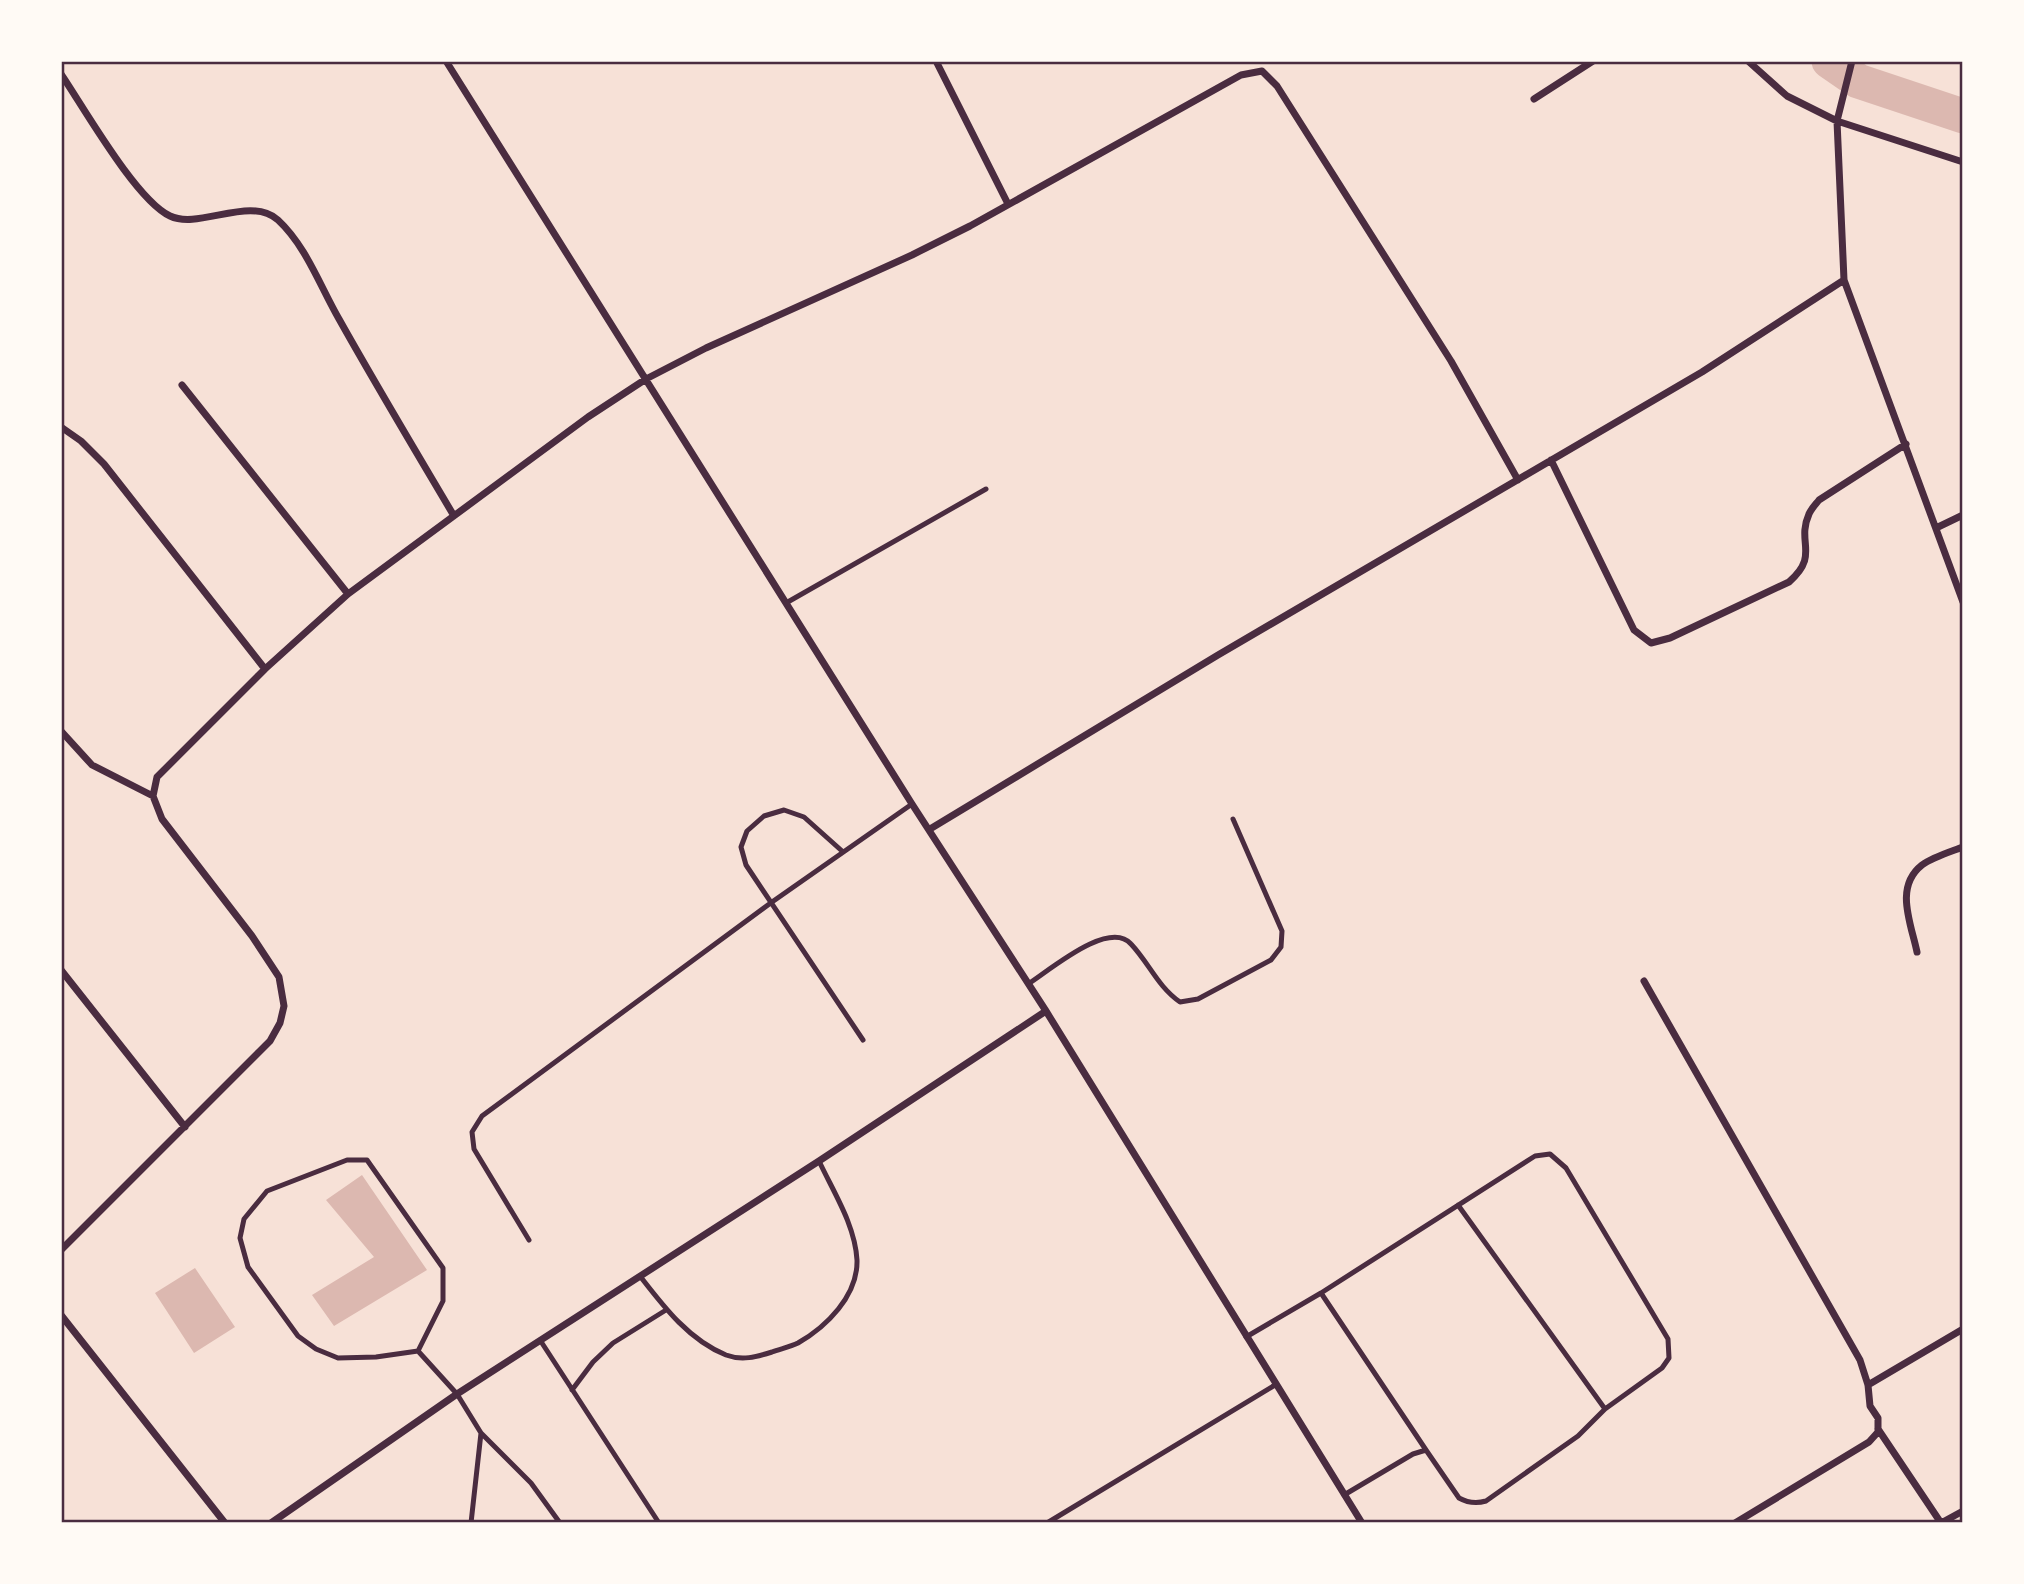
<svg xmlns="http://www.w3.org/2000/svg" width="2024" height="1584" font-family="'DejaVu Sans',sans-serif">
	<rect width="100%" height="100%" fill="#f7e1d7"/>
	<path fill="#dcb8b0" d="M362 1175 427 1270 334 1326 312 1295 374 1257 326 1200Z
		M195 1268 235 1327 194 1353 155 1293Z"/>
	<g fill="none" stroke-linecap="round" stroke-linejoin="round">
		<path stroke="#dcb8b0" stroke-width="35" d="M1829 61 1858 81 1963 116"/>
		<path stroke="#4a2c40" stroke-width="5" d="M786 603 986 489
			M842 851 804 817 784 810 764 816 747 831 741 847 746 865 863 1040
			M1028 984C1050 970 1109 919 1131 944 1149 963 1158 987 1180 1002L1198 999 1271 960 1281 947 1282 931 1233 819
			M1458 1205 1605 1409
			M529 1240 474 1149 472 1132 482 1116 772 902 912 804
			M640 1276C664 1307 689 1340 726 1355 742 1361 756 1357 772 1352 780 1349 790 1347 798 1343 826 1327 858 1296 857 1260 855 1225 834 1193 819 1161
			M1321 1293 1426 1450
			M1246 1337 1321 1293 1535 1156 1550 1154 1566 1168 1668 1339 1669 1358 1662 1368 1605 1409 1578 1436 1486 1501C1476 1504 1468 1503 1459 1498L1426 1450 1413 1454 1344 1495
			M540 1340 659 1523
			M418 1351 443 1301V1268L367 1160H347L267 1191 244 1219 240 1238 248 1267 298 1336 316 1349 338 1358 376 1357 418 1351 457 1394 481 1433 531 1483 560 1523
			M572 1390 593 1362 613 1343 666 1310
			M471 1523 481 1433
			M1047 1523 1275 1385"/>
		<path stroke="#4a2c40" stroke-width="7" d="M446 61 912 804 1046 1011 1362 1523
			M936 61 1008 204
			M1748 61 1787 96 1837 121 1963 162
			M1852 61 1837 121 1844 280 1963 602
			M61 74C84 108 136 200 170 216 199 230 250 195 278 220 306 246 320 286 339 319 376 385 415 450 454 516
			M1534 99 1593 61
			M182 385 348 594
			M61 427 81 441 104 464 265 669
			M1551 460 1634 630 1651 643 1670 638 1789 582C1820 555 1796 543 1809 514 1811 509 1816 504 1819 500L1906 444
			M1936 528 1963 515
			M61 731 92 765 153 796
			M930 829 1218 655 1702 372 1844 280
			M1917 952C1911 923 1894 887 1922 865 1933 857 1950 852 1963 847
			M61 970 185 1127
			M1644 981 1860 1360 1868 1385 1870 1406 1878 1418V1432L1869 1442 1735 1523
			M61 1250 270 1041 280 1023 284 1006 279 977 252 936 162 819 153 796 157 777 265 669 348 594 588 417 646 379 706 348 912 255 970 226 1241 75 1262 71 1277 86 1451 361 1518 480
			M61 1315 225 1523
			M1868 1385 1963 1329
			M1878 1429 1941 1523 1963 1511
			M271 1523 457 1394 819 1161 1046 1011"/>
	</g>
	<rect width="2024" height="1584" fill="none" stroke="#fffaf5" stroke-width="126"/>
	<rect x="63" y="63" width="1898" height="1458" fill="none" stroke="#4a2c40" stroke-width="2.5"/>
</svg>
